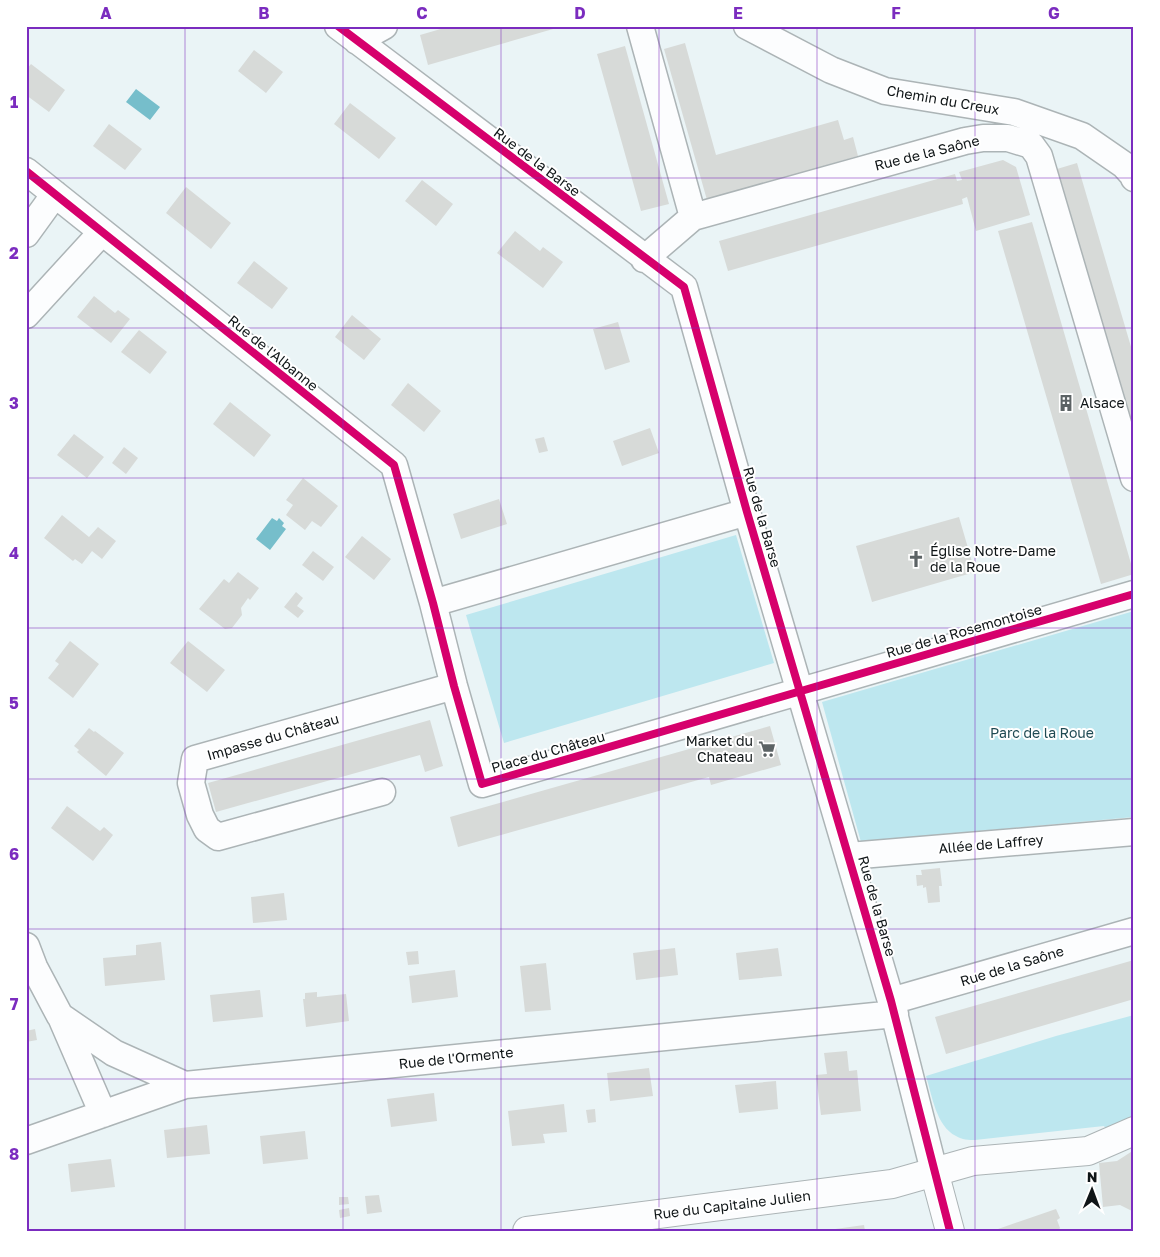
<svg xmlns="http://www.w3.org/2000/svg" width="1160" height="1257" font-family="'Golos Text',sans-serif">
	<rect width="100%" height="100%" fill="#eaf4f6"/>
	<path fill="#bde7ef" d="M736 535 774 663 504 743 466 615Z
		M1134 611V817L861 842 822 702Z
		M1134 1015V1118L1106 1129 1104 1126 975 1140C969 1140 962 1140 956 1136 936 1126 932 1095 926 1076L1056 1036Z"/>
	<path fill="#76becb" d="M136 89 160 107 150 120 126 102Z
		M272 518 277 521 279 518 284 523 282 526 286 529 270 550 256 539Z"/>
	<path fill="#d7dad8" d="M451 26H560V27L428 65 420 35Z
		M685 43 716 155 838 120 844 140 853 137 858 156 707 200 664 49Z
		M625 46 669 204 641 211 597 54Z
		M254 50 283 72 266 93 238 71Z
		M31 64 65 90 49 112 26 95V70Z
		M350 103 396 138 379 159 334 124Z
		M109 124 142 149 125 170 93 146Z
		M1003 160 1016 167 1030 215 976 231 967 197 962 199 963 204 728 271 719 241 955 174 957 181 962 180 959 172Z
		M1077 163 1134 357V431L1057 169Z
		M422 180 453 204 436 226 405 201Z
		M186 187 231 223 211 249 166 213Z
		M1032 222 1134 574 1101 584 998 231Z
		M515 231 540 251 543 247 563 262 543 288 497 253Z
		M254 261 288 288 272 309 237 283Z
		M94 296 115 313 118 310 130 319 111 343 77 317Z
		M352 315 381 339 364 360 335 337Z
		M618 322 630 362 605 370 593 329Z
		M139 330 167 352 150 374 121 352Z
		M408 383 441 411 424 432 391 405Z
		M230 402 271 435 254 457 213 424Z
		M650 428 659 453 622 466 613 441Z
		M74 434 104 457 87 478 57 455Z
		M544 437 548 451 539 453 535 439Z
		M124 447 138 458 126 474 112 463Z
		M303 478 338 506 321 527 312 521 305 530 286 515 293 505 286 500Z
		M499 499 507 524 461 539 453 514Z
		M62 515 89 537 98 527 116 541 102 559 92 551 82 564 75 559 73 561 44 538Z
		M959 517 975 572 872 602 856 546Z
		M362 536 391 559 374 580 345 557Z
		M313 551 334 567 323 581 302 565Z
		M238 572 259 588 250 600 248 598 241 608 242 615 232 628 225 629 199 609 224 579 229 583Z
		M296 592 303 598 297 606 304 611 298 618 284 607Z
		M70 641 99 664 73 698 48 678 59 664 55 661Z
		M188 641 225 670 207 692 170 663Z
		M430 720 443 766 425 772 420 755 216 812 208 783Z
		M770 726 781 765 711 785 709 777 458 847 450 817Z
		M89 728 94 732 95 731 124 753 106 776 77 752 79 750 74 746Z
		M67 806 100 831 104 827 113 835 93 861 51 828Z
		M940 868 942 886H939L940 902 928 903 926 887 923 888V885L917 886 916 875H922L921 870Z
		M284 893 287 920 253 923 251 897Z
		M161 942 165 980 105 986 103 958 136 955V945Z
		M675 948 678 975 636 980 633 953Z
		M778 948 782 976 739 980 736 953Z
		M418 951 419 964 408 965 406 952Z
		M1134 960V999L946 1054 935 1017Z
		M546 963 551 1010 525 1012 520 966Z
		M455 970 458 997 412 1003 409 976Z
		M260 990 263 1017 213 1022 210 995Z
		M317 992V997L346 994 349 1021 306 1027 303 999H305V993Z
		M35 1029 37 1040 26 1042V1031Z
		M847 1051 849 1071 857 1070 861 1111 821 1115 816 1075 827 1074 824 1053Z
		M649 1068 653 1096 610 1101 607 1073Z
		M776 1081 778 1109 739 1113 735 1085Z
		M434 1093 437 1121 391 1127 387 1099Z
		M564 1104 567 1132 543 1134 545 1143 512 1146 508 1111Z
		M595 1109 596 1122 588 1123 586 1110Z
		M207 1125 210 1154 167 1158 164 1130Z
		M305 1131 308 1159 263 1164 260 1136Z
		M1134 1150V1212L1120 1205 1103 1207 1099 1163 1117 1161Z
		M111 1159 115 1187 71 1192 68 1164Z
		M379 1195 382 1212 367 1214 365 1196Z
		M339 1197H348L349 1204 339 1205Z
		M349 1208 350 1216 340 1218 339 1210Z
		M1056 1209 1060 1218 1057 1220 1060 1228 1058 1231H999L998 1229Z
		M864 1225 865 1231H828V1230Z"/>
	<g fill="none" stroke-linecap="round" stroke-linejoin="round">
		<g stroke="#acb4b6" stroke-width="29">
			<path id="minor" d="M338 26 684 287 747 512 891 1001 934 1171
				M640 26 693 217
				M747 26 831 70 885 91 1014 112 1082 136 1124 165 1133 175 1134 178
				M357 41 384 26
				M26 171 394 465 433 603 454 686 482 784 1134 594
				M26 234 55 194
				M644 259 693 217 965 141 983 138H1008L1031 145 1039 156 1134 478
				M26 315 102 232
				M433 603 747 512
				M382 792 218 837 207 829 200 815 191 783 195 759 454 686
				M849 856 1134 832
				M26 946 34 967 60 1016 114 1053 185 1085
				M891 1001 1134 931
				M61 1017 103 1114
				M26 1141 185 1085 895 1014"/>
		</g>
		<g stroke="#acb4b6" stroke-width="30">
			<path id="tertiary" d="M934 1171 950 1231
				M527 1231 892 1184 973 1161 1088 1151 1134 1131"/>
		</g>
		<use href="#minor" stroke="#fcfdfe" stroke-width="26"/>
		<use href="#tertiary" stroke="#fcfdfe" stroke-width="28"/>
		<g stroke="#fff" stroke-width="11">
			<path id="cycleway" d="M338 26 684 287 747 512 891 1001 950 1231
				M26 171 394 465 433 603 454 686 482 784 1134 594"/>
		</g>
		<use href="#cycleway" stroke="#d6006c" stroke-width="8"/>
	</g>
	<path fill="none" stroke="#7b2cbf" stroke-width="1" stroke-opacity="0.55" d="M185 26V1231M343 26V1231M501 26V1231M659 26V1231M817 26V1231M975 26V1231M26 178H1134M26 328H1134M26 478H1134M26 628H1134M26 779H1134M26 929H1134M26 1079H1134"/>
	<defs>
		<g id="building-bare" transform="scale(1.35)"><path d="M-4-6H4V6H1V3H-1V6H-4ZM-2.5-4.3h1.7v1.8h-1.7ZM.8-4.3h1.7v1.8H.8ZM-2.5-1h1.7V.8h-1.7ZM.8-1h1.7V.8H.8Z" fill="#5c6365" stroke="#fff" stroke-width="2.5" paint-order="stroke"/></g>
		<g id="church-bare" transform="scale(1.35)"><path d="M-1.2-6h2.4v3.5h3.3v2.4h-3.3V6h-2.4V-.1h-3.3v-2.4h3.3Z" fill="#5c6365" stroke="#fff" stroke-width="2.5" paint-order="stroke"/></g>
		<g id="supermarket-bare" transform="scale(1.35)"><path d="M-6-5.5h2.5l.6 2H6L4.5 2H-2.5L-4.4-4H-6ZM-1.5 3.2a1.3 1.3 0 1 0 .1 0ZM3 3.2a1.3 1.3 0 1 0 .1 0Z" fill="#5c6365" stroke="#fff" stroke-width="2.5" paint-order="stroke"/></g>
	</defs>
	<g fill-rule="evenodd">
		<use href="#building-bare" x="1066" y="403"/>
		<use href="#church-bare" x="916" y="559"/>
		<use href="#supermarket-bare" x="767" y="749"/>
	</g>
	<g text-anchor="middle" stroke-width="4" stroke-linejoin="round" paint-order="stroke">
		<g font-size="14" fill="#0f1517" stroke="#fff">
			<text transform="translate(943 100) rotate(10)" y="5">Chemin du Creux</text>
			<text transform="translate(927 153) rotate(-14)" y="5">Rue de la Saône</text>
			<text transform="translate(537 162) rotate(37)" y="5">Rue de la Barse</text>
			<text transform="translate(273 353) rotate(39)" y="5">Rue de l'Albanne</text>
			<text transform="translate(762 517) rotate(74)" y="5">Rue de la Barse</text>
			<text transform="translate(964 631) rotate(-16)" y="5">Rue de la Rosemontoise</text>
			<text transform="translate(273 737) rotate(-16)" y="5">Impasse du Château</text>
			<text transform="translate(548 752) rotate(-16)" y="5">Place du Château</text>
			<text transform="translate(991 844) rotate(-5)" y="5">Allée de Laffrey</text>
			<text transform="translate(877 906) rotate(74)" y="5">Rue de la Barse</text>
			<text transform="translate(1012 966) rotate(-17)" y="5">Rue de la Saône</text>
			<text transform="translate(456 1058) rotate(-6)" y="5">Rue de l'Ormente</text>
			<text transform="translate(732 1205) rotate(-7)" y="5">Rue du Capitaine Julien</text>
		</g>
		<g font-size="14" fill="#0f1517" stroke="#fff" text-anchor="start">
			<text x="1080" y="408">Alsace</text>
			<text x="930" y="556">Église Notre-Dame<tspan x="930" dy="16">de la Roue</tspan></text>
			<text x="753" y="746" text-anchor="end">Market du<tspan x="753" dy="16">Chateau</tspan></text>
		</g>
		<g font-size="14" fill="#1f4a53" stroke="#fff">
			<text x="1042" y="738">Parc de la Roue</text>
		</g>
	</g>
	<rect width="1160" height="1257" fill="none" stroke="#ffffff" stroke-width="55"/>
	<g transform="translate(1092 1190) rotate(1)" stroke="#ffffff" stroke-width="4" paint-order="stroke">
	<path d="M0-4L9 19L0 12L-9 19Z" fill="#0f1517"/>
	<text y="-8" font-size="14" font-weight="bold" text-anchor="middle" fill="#0f1517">N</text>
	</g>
	<rect x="28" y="28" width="1104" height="1202" fill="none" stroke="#7b2cbf" stroke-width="2"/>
	<g font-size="16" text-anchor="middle" font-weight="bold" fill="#7b2cbf">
		<text x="106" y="19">A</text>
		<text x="264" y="19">B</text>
		<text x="422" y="19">C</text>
		<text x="580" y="19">D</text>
		<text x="738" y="19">E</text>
		<text x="896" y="19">F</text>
		<text x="1054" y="19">G</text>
		<text x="14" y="108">1</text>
		<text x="14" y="259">2</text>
		<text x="14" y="409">3</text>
		<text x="14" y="559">4</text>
		<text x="14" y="709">5</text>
		<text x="14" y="860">6</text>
		<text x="14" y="1010">7</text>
		<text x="14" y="1160">8</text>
	</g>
</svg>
